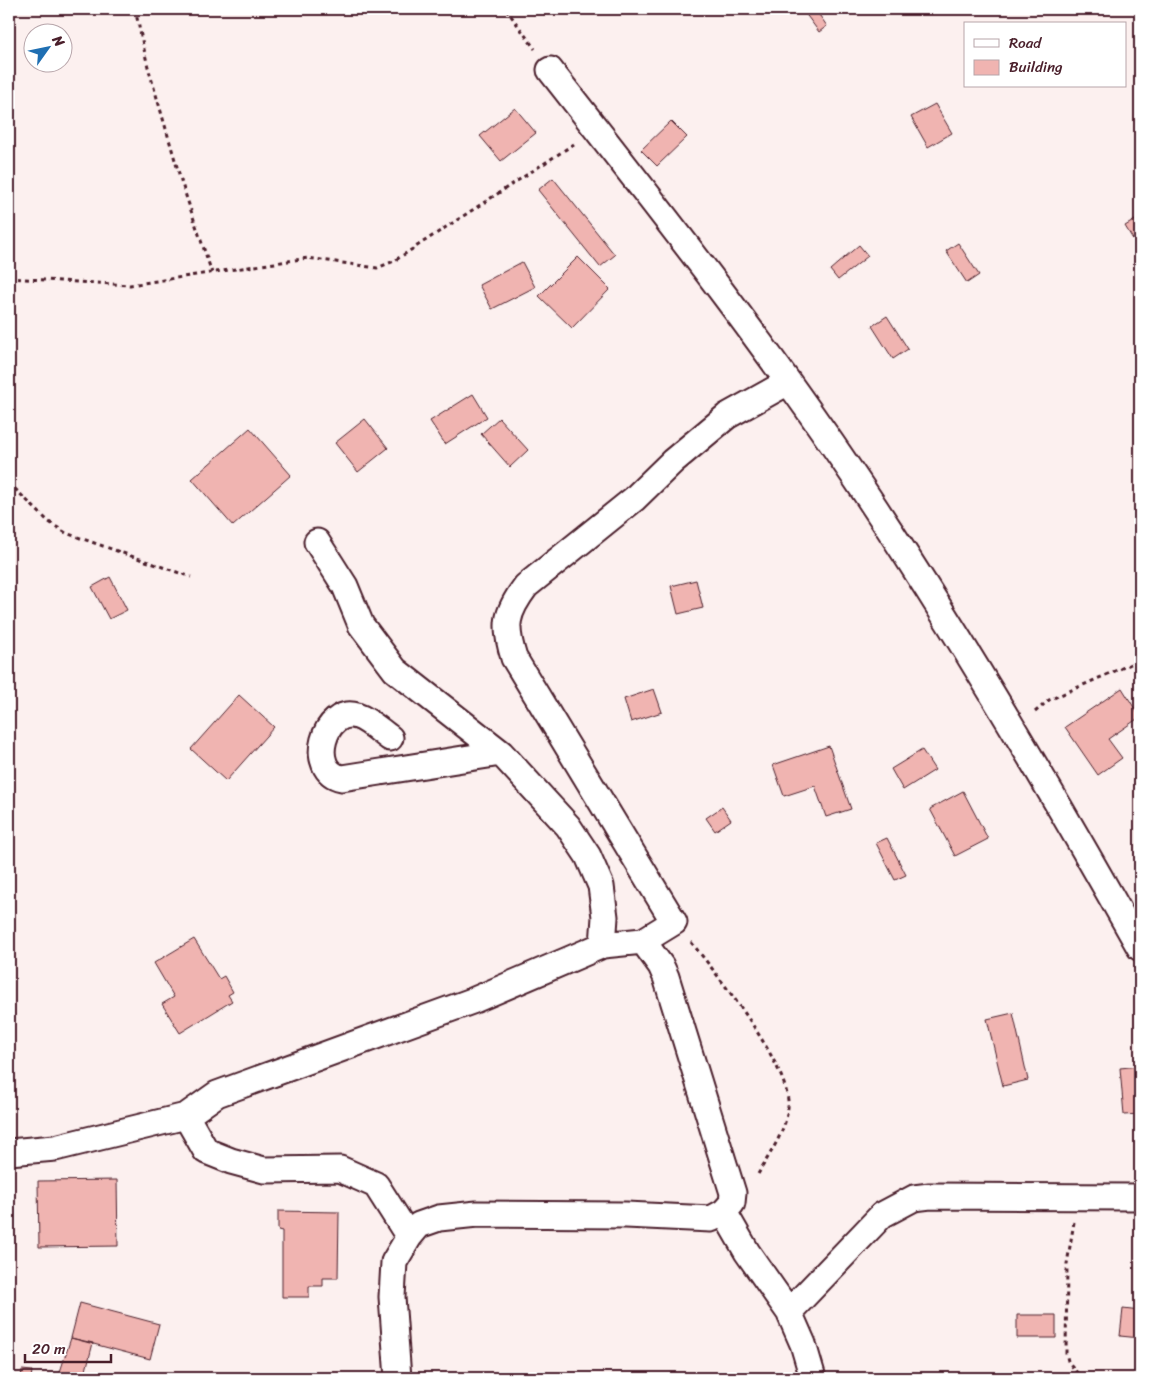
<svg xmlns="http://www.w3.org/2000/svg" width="1149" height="1387" font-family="Sriracha,sans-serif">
	<rect width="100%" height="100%" fill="#fcf0ef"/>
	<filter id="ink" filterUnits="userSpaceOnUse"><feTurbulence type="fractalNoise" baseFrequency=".02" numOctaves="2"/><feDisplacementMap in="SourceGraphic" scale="10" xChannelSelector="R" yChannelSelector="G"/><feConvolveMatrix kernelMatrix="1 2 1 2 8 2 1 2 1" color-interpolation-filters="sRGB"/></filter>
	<g filter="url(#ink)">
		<path fill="#f0b4b1" stroke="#4a1f2b" d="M802 9H815L827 26 819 32Z
			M935 104 952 133 928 147 911 117Z
			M515 108 536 133 501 161 480 136Z
			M671 121 687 137 657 166 641 150Z
			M553 178 615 255 600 267 538 190Z
			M1140 217V251L1125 226Z
			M958 243 979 275 967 283 946 251Z
			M859 245 868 256 838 280 830 270Z
			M578 257 610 289 572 328 539 296Z
			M522 262 535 287 492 309 479 285Z
			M887 316 908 349 893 359 872 326Z
			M473 394 487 417 445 444 430 421Z
			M499 418 528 450 510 467 481 434Z
			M365 419 388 448 358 472 335 443Z
			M250 428 291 475 233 526 192 479Z
			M110 577 127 610 109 619 92 587Z
			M696 580 703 608 678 614 671 586Z
			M1122 688 1140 717 1108 739 1122 758 1098 775 1065 727Z
			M654 689 662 712 631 722 624 699Z
			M239 695 274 727 226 781 191 749Z
			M829 746 851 809 826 817 815 786 784 796 773 765Z
			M922 750 935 770 903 790 891 769Z
			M963 791 988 839 955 856 930 809Z
			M722 807 731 820 715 831 706 818Z
			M887 838 906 875 895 880 876 843Z
			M194 939 219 979 224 976 233 992 228 995 232 1001 180 1033 162 1004 174 997 154 963Z
			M1013 1013 1028 1080 1003 1086 987 1019Z
			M1140 1066V1114L1124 1115 1120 1068Z
			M117 1180 118 1246 39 1247 38 1181Z
			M278 1211 339 1212 338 1278H323V1286H309V1297H282V1231L278 1230Z
			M80 1303 159 1324 150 1359 71 1338Z
			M1123 1309 1140 1311V1338L1120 1336Z
			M1017 1315H1056V1338H1017Z
			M71 1338 93 1343 84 1378H58Z
			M22 1370 32 1371 31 1378H21Z
			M804 1373 805 1378H764V1376Z"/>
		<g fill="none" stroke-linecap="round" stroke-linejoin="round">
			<g stroke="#4a1f2b" stroke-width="29">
				<path id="minor" d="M550 70C659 209 770 349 868 497 965 643 1054 795 1140 948
					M317 542 345 586 361 625 395 670 501 753 568 826 588 856 601 886 605 917 603 945
					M390 738C380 731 369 720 357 716 324 706 306 771 342 778L501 753
					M186 1116 206 1151 231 1161 264 1170 340 1169 376 1185 409 1237 419 1225 439 1218 477 1214 626 1215 711 1219 724 1212 732 1203 733 1193 666 977 661 966 643 941
					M9 1152 55 1148 186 1116 217 1094 472 1001 603 945 643 941 674 922 514 658C504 626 505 614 526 586L634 499 673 461 727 416 788 382
					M724 1212 747 1252 789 1312 803 1344 813 1378
					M789 1312 882 1215 914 1198 930 1196 1140 1197
					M398 1378 392 1297 394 1262 409 1237"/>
			</g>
			<path stroke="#4a1f2b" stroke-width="3" stroke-dasharray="4 4" stroke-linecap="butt" d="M135 9 148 67 182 184 212 273
				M506 9 535 49
				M9 278 130 285 308 258 377 268 394 261 574 144
				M9 483 49 522 66 533 191 577
				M1035 712 1049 700 1140 660
				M691 942C716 973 792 1068 788 1107 786 1132 769 1154 757 1176
				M1074 1222 1067 1264 1066 1353 1068 1361 1081 1378"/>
			<use href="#minor" stroke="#fff" stroke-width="25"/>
		</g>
	</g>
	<rect width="1149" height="1387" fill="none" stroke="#fff" stroke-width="30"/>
	<rect x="15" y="15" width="1119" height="1357" fill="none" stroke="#4a1f2b" stroke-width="2" filter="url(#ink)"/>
	<rect x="964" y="22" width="162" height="65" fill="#ffffff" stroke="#b7a5aa"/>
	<rect x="974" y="39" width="25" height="8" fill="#ffffff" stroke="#b7a5aa"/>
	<text x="1009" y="48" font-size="15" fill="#4a1f2b">Road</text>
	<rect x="974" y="60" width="25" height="15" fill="#f0b4b1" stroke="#b7a5aa"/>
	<text x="1009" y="72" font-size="15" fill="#4a1f2b">Building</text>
	<g transform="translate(48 48) rotate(57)"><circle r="24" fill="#ffffff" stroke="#b7a5aa"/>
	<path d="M0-4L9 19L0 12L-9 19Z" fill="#1f6fb2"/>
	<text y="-8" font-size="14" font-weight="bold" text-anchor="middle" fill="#4a1f2b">N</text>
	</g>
	<path d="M25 1354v8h86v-8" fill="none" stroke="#4a1f2b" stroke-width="2.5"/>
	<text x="32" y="1354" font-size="15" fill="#4a1f2b" stroke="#ffffff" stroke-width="4" paint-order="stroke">20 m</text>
</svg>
